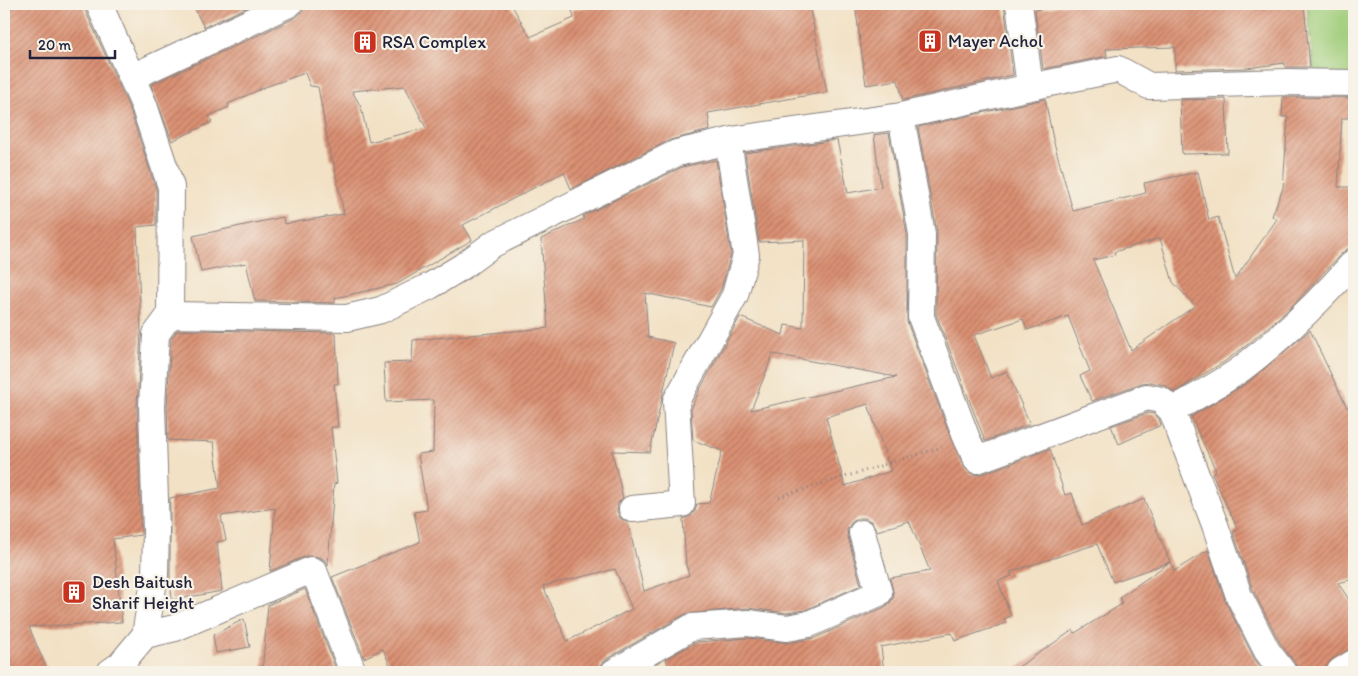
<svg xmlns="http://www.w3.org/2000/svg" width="1358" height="676" font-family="Itim,sans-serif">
	<defs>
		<pattern id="building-hatch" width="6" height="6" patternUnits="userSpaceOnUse" patternTransform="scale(1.25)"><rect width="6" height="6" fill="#db9173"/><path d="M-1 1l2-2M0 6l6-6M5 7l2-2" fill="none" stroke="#b17660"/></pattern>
	</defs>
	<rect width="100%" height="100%" fill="#f7f3e8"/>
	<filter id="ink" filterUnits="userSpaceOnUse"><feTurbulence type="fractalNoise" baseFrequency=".02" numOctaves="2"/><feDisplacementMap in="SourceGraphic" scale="10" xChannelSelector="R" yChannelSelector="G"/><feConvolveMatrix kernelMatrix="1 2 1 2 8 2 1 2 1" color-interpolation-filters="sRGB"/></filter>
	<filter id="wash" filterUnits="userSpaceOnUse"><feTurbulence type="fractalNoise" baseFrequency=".0096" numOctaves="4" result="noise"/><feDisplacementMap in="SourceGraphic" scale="20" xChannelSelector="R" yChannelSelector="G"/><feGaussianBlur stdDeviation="1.12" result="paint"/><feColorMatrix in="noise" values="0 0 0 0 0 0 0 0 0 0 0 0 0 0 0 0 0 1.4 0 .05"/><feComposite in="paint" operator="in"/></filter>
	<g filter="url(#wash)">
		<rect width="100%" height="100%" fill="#f2e1c5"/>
		<path fill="#a1ce7c" stroke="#62785c" d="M1307 4H1354V76L1314 77Z"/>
		<g id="blocks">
			<path fill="url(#building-hatch)" fill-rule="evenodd" d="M21 4H84L85 10 130 110 156 189V225L137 227 141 332 137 406 141 535 113 539 122 622 29 627 48 672H4V11Z
				M192 4H254L204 27Z
				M304 4H511L530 37 574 18 572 10 600 4H809L827 92 708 113 710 130 670 140 571 189 564 172 463 225 472 240 397 284 335 298V303L255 301 246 263 201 272 193 236 283 217 284 224 344 214 333 160H331L318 87 310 86 305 73 265 87 228 104 229 107 209 116 212 122 172 141 151 85 295 18 302 12ZM405 86 426 128 369 142 361 107 352 91Z
				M855 4H1004L1013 75 903 100 898 80 866 85Z
				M1067 4H1304L1310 67H1285V63L1246 68 1175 70V47L1106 49 1107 56 1043 69 1035 10Z
				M1283 97 1354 98V118H1342L1338 187H1354V247L1349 248 1343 252 1290 308 1247 345 1224 362 1174 392 1164 385 1150 382 1142 383 1092 401 1080 376 1090 371 1068 316 1027 330 1023 319 974 335 991 378 1007 371 1030 424 985 441 936 314 937 232 918 127 1045 99 1053 139 1073 211 1146 193 1144 183 1198 172 1209 220 1218 217 1235 279 1277 219 1272 216 1283 188 1288 117H1282ZM1160 238 1173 282 1195 306 1131 350 1093 260 1115 255 1114 252Z
				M1226 99 1228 153 1182 154 1180 100Z
				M889 133 907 235V322L953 444 964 467 969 472 974 475 982 474 1050 449 1065 495 1072 493 1082 525 1144 499 1170 562 1113 582 1097 544 1010 572 1012 576 998 581 1011 616 1004 619 1006 623 955 641 952 633 881 647 884 672H670L666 659 697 642 748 638 789 643 815 638 885 607 890 603 894 596 890 578 930 571 909 521 877 531 872 522 865 518H858L851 523 847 530 848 537 861 585 805 610 787 613 747 608 685 614 606 659 601 665 599 672H393L383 649 364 658 332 577 420 542 414 512 427 510 418 454 433 452 434 400 386 402 384 363 412 362 413 340 548 328 541 239 584 219 583 216 682 167 716 160 731 254 721 289 711 307 645 293 648 337 674 343 650 452 612 451 623 498 618 503 617 511 620 518 628 523 644 591 689 575 686 565 683 519 691 516 695 511 697 504 709 503 722 451 693 440 691 409 698 393 740 317 783 335 785 325 803 328 804 240 759 242 745 153 837 140 848 193 881 187 874 135ZM773 354 827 364 896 377 751 410ZM868 404 891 471 845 486 826 417ZM615 569 632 609 567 641 543 586Z
				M199 330 336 333 338 384H334L338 427H331L337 483 334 484 328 565 325 560 319 557 306 556 270 571 275 508 221 516 226 540 217 542 222 591 172 600 170 578V498L220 488 214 442 168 440 167 406 171 339 177 331Z
				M1310 330 1347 408 1354 405V579L1338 583 1354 607V648L1346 651 1332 659 1327 665 1325 672H1298L1295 663 1280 643 1253 590 1233 532 1238 530 1212 473 1216 471 1191 417 1250 381Z
				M1148 413 1154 414 1159 419 1161 425 1119 444 1111 426Z
				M1208 550 1226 603 1254 658 1264 672H1011L1073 630 1075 633 1122 604 1120 597 1170 562 1174 571Z
				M305 589 337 672H262L268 605Z
				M244 619 250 647 216 653 213 635Z"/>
		</g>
	</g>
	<g filter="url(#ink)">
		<use href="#blocks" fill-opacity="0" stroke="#8a8280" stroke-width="1"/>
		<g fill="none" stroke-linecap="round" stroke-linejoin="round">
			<g stroke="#8a8280" stroke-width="28">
				<path id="minor" d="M99 4 144 105 171 187 170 315 156 334 152 406 156 531 155 575 145 635 120 665 110 672
					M1019 4 1030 87
					M132 77 289 4
					M901 116 1030 87 1118 69 1149 86 1286 82 1354 83
					M170 315 347 318 381 310 430 286 463 266 493 244 677 153 738 139 901 116 922 234 921 317 967 439 977 460 1147 397 1161 400 1172 411 1215 525 1239 596 1267 651 1283 672
					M1172 411C1194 397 1219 385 1241 369 1282 338 1320 301 1354 262
					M632 509 682 504 676 401 735 295 746 255 728 141
					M145 635 175 628 311 570 314 571 353 672
					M614 672 692 627 748 623 787 628 809 624 879 593 862 533"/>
			</g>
			<g stroke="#8a8280" stroke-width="29">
				<path id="primary" d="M1341 672 1354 664"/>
			</g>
			<path stroke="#8a8280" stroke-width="3" stroke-dasharray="1 4" stroke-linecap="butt" d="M779 497 942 447"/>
			<use href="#minor" stroke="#fff" stroke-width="26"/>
			<use href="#primary" stroke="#fff" stroke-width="28"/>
		</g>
	</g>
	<defs>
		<g id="building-square" transform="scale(1.25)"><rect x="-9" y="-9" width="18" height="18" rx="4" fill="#c8321e" stroke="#f7f3e8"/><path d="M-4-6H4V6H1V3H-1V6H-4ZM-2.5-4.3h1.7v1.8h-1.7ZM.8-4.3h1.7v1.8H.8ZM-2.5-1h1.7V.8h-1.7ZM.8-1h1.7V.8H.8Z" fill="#fff"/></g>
	</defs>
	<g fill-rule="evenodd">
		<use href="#building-square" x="930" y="41"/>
		<use href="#building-square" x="365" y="42"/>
		<use href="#building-square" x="74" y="592"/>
	</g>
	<g text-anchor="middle" stroke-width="4.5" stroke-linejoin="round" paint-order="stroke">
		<g font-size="18" fill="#22223b" stroke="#f7f3e8" text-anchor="start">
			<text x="948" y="47">Mayer Achol</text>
			<text x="382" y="48">RSA Complex</text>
			<text x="92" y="588">Desh Baitush<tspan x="92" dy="21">Sharif Height</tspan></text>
		</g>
	</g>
	<rect width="1358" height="676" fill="none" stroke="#f7f3e8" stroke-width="20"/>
	<path d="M30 50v8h85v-8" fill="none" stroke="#22223b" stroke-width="2.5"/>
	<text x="38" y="50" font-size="15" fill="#22223b" stroke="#f7f3e8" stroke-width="4" paint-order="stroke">20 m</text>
</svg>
